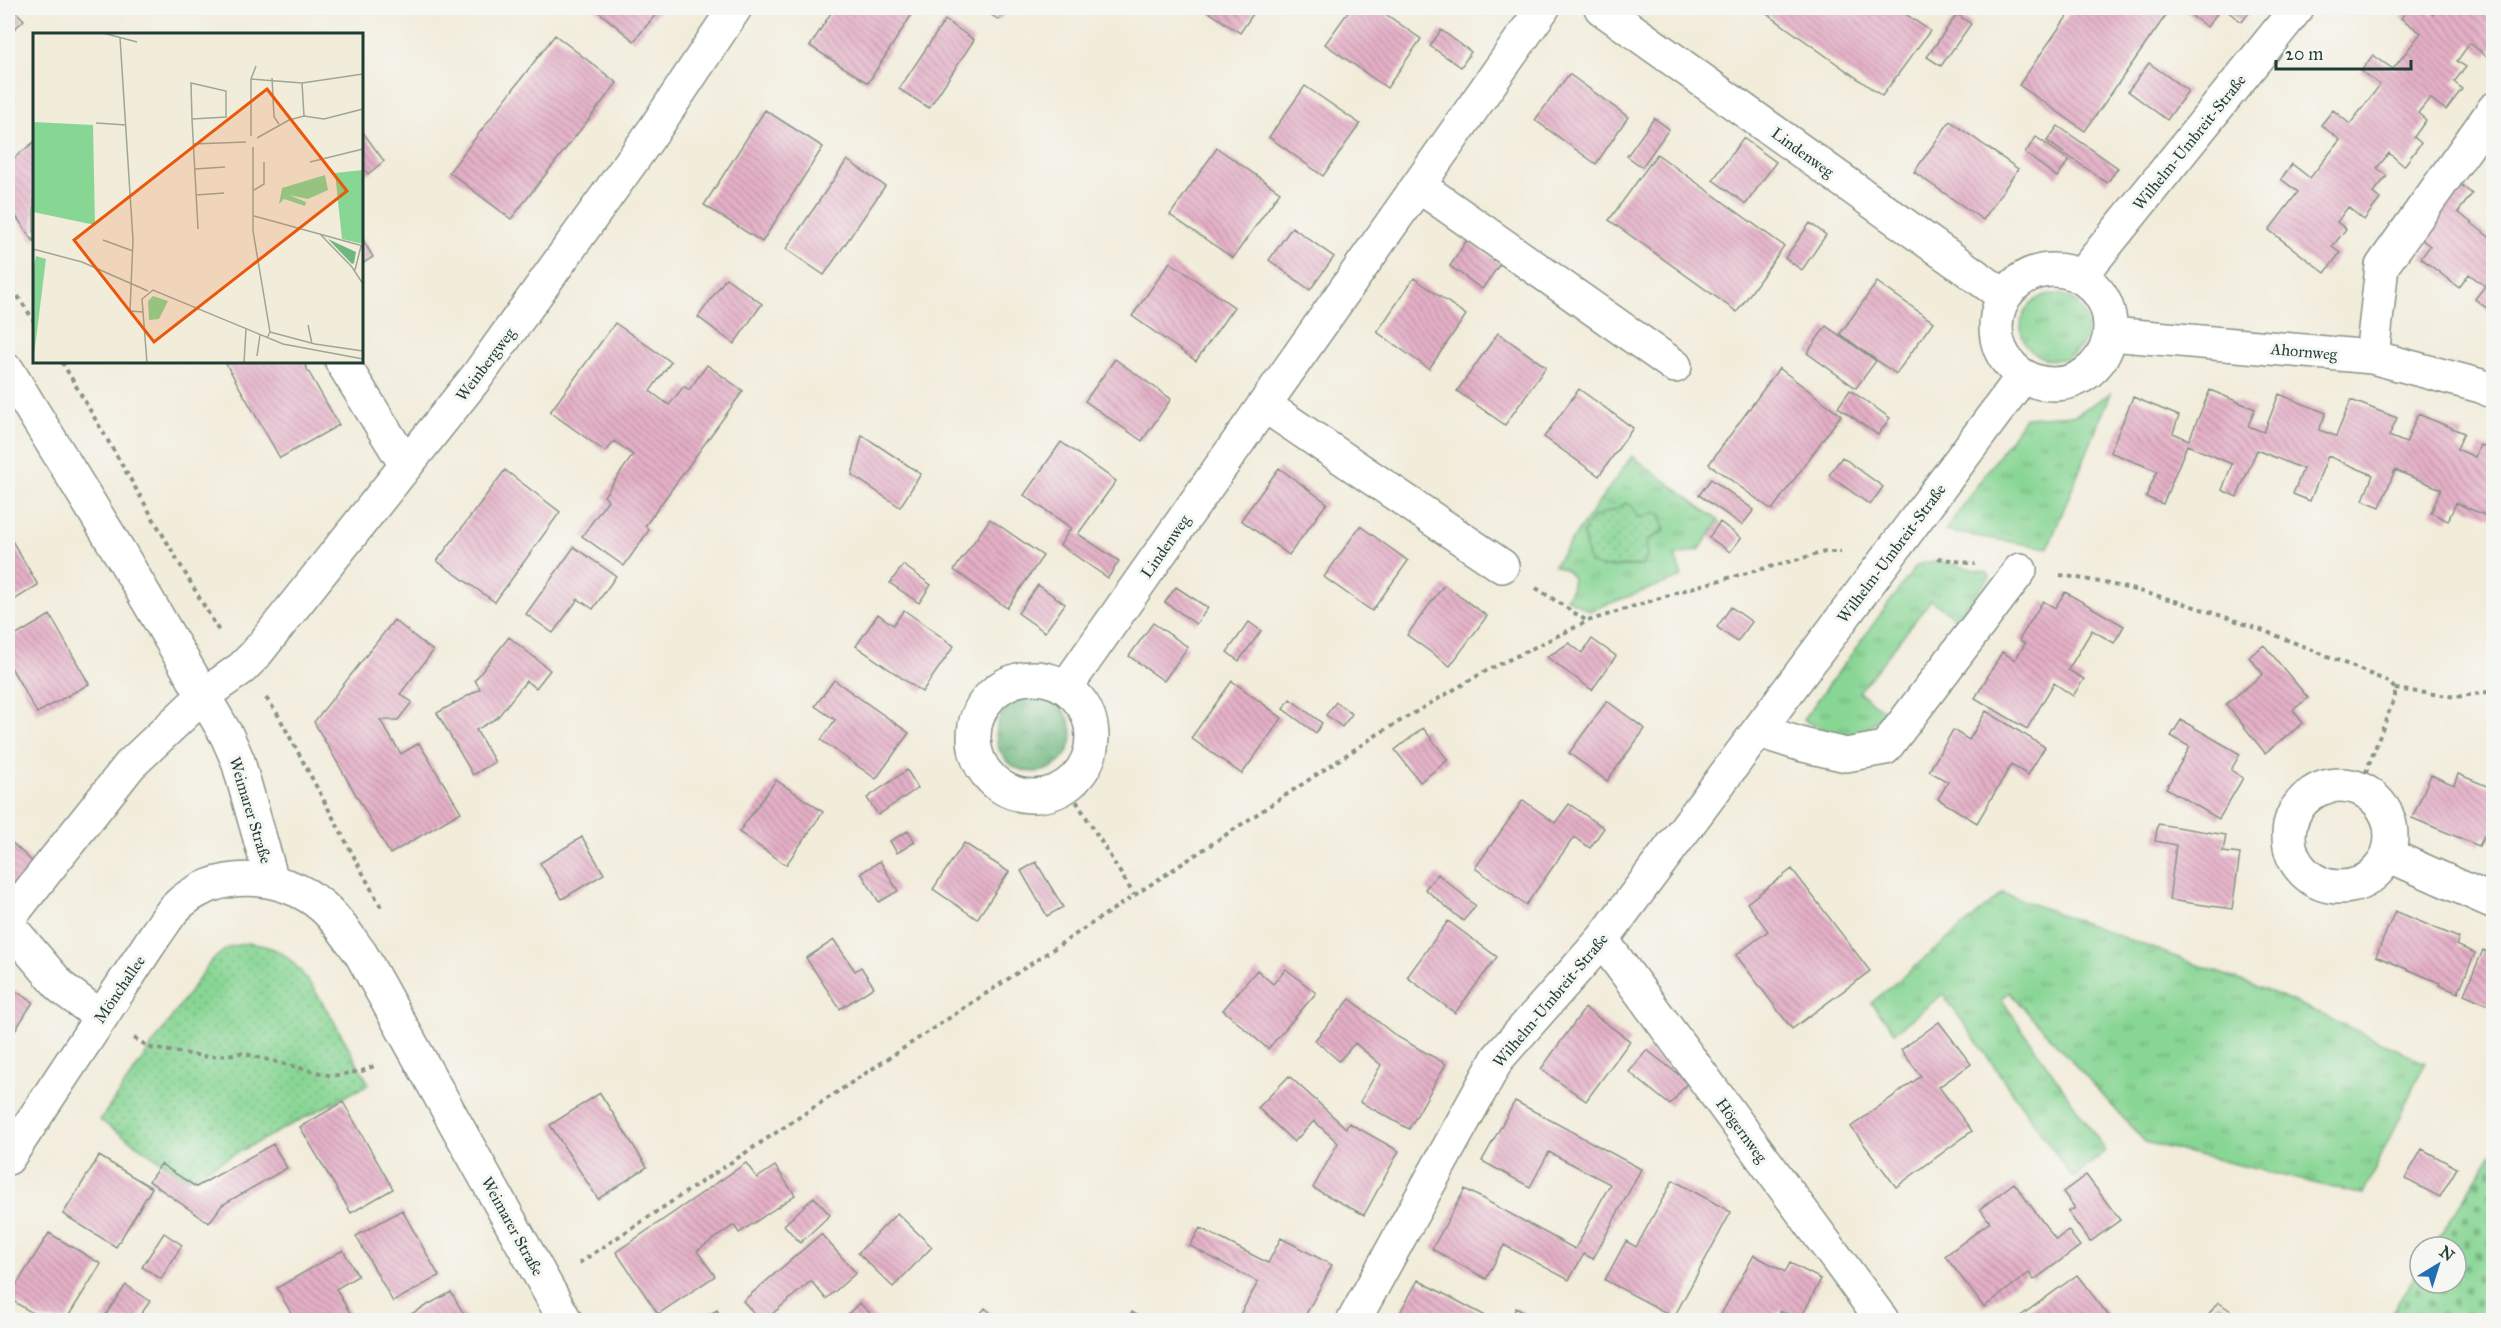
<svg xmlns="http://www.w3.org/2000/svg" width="2501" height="1328" font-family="'IM FELL Great Primer',serif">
	<defs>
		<pattern id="grass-tufts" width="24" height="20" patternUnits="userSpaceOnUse" patternTransform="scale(1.5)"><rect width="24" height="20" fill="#88d694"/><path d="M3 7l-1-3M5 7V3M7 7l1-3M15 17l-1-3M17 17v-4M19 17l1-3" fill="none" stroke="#6faf7a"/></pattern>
		<pattern id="forest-crowns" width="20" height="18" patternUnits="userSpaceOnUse" patternTransform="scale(1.5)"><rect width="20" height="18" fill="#6eb77e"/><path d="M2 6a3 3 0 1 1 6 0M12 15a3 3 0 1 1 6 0" fill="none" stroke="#5a9668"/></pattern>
		<pattern id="cemetery-stones" width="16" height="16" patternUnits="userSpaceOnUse" patternTransform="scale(1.5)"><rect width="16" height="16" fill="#88d694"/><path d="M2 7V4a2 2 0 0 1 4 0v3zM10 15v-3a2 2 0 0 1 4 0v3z" fill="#6faf7a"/></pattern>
		<pattern id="park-dots" width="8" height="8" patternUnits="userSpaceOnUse" patternTransform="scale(1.5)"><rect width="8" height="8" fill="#88d694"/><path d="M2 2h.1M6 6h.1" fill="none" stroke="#6faf7a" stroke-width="1.8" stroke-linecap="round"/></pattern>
		<pattern id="building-back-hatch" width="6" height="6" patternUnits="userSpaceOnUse" patternTransform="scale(1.5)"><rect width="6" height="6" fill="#e5b0c7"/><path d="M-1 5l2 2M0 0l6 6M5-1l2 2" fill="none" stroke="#b990a2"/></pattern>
	</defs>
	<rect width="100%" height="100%" fill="#f6f6f2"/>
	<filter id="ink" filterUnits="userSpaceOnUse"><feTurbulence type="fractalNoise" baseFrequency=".0167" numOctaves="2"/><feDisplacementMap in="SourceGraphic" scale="12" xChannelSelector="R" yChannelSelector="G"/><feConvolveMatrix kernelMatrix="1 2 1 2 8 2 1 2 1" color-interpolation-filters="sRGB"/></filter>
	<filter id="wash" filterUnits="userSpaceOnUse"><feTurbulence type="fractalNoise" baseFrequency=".008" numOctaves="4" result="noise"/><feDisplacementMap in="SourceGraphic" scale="24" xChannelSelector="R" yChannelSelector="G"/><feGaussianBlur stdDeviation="1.35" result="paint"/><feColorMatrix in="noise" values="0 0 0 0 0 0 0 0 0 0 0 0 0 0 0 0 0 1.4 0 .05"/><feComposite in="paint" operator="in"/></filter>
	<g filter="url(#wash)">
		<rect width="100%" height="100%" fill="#f2ecda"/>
		<path fill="url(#grass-tufts)" stroke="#548a64" stroke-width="1.5" fill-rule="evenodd" d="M2021 327a33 33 0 1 1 66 0a33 33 0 1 1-66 0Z
			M2111 393 2048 548 1945 531 2025 418 2075 415Z
			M1632 456 1719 521 1699 550 1675 556 1682 577 1589 611 1566 598 1571 590 1573 578 1566 570 1554 565ZM1626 503 1633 507 1640 518 1654 513 1661 514 1665 531 1648 540 1646 546 1648 554 1643 566 1603 567 1589 563 1583 533C1597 507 1608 517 1626 503Z
			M1939 561 1988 573 1990 577 1956 619 1931 600 1859 692 1884 711C1860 746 1837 736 1803 720L1916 566 1925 562Z
			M2003 893 2279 995 2425 1062 2363 1195 2145 1142 2009 992 2002 1000 2106 1151 2073 1178 1943 994 1895 1032 1871 1003Z"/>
		<path fill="url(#forest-crowns)" stroke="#467a59" stroke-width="1.5" d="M996 734a38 38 0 1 1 76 0a38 38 0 1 1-76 0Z"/>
		<path fill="url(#cemetery-stones)" stroke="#548a64" stroke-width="1.5" d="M2493 1151V1320H2387L2420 1268V1283H2456V1247H2433Z"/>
		<path fill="url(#park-dots)" stroke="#548a64" stroke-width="1.5" d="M1626 503 1632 506 1639 518 1654 513 1661 514 1664 531 1648 540 1646 546 1648 554 1642 565 1600 567 1589 563 1583 533C1598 505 1608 518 1626 503Z
			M248 943C261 945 273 947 284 955 314 977 348 1049 369 1084L187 1179 100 1120 211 961 229 947Z"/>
		<g id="blocks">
			<path fill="url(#building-back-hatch)" d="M8 8H12L24 20 8 35Z
				M594 8H661L634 41Z
				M834 8H916L868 83 810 46Z
				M981 8H1008L999 20Z
				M1203 8H1257L1240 33Z
				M1351 8H1377L1421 39 1387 88 1325 44Z
				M1759 8H1897L1930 31 1882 96Z
				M2073 8H2171L2085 131 2019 85Z
				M2181 8H2221L2207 27Z
				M2223 8H2252L2242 22Z
				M2409 8H2424L2433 15 2439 8H2494V47L2486 56 2470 43 2457 61 2466 67 2454 82 2462 89 2446 110 2430 98 2418 113 2426 120 2414 137 2421 143 2404 166 2389 153 2377 168 2387 176 2373 193 2380 199 2364 220 2348 207 2337 222 2346 229 2332 247 2340 253 2325 273 2269 230 2298 192 2281 179 2292 164 2310 178 2340 140 2321 125 2333 110 2350 124 2380 85 2361 71 2373 55 2393 69 2421 33 2401 18Z
				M1957 14 1971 24 1941 66 1927 57Z
				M945 20 974 40 929 108 899 89Z
				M1441 30 1471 52 1461 67 1430 46Z
				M555 35 617 83 511 219 449 172Z
				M2149 63 2188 91 2167 120 2128 91Z
				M1569 74 1628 117 1596 164 1535 120Z
				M1305 86 1360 124 1323 176 1269 137Z
				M765 110 823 147 762 242 704 205Z
				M1654 118 1669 129 1642 167 1627 156Z
				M1950 121 2018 169 1983 220 1914 172Z
				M2058 126 2118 168 2107 183 2047 141Z
				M362 131 384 161 368 174 362 166Z
				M2036 137 2069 160 2057 177 2025 153Z
				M1743 138 1776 162 1746 204 1713 180Z
				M34 142V242L8 205V163Z
				M1217 148 1280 192 1233 258 1170 215Z
				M1657 154 1784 246 1737 312 1609 220Z
				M847 160 885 186 824 275 786 249Z
				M2458 182 2472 194 2458 212 2494 241V314L2475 299 2485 286 2469 274 2459 288 2421 258 2430 246 2415 234Z
				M1810 223 1826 235 1802 270 1785 258Z
				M1292 227 1334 257 1310 290 1269 260Z
				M362 238 373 257 362 264Z
				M1467 240 1500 264 1482 289 1450 266Z
				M1170 262 1234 307 1196 361 1132 316Z
				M726 278 762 304 734 344 698 317Z
				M1414 278 1466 315 1429 369 1377 332Z
				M1877 282 1933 322 1896 374 1840 334Z
				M615 323 671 362 650 391 669 405 684 386 689 390 707 365 743 391 645 526 649 530 624 566 582 536 608 500 604 496 633 455 614 441 606 452 550 412Z
				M1826 326 1876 361 1856 388 1807 353Z
				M1498 333 1546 367 1505 425 1457 391Z
				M1115 359 1171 399 1142 441 1085 401Z
				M225 362H303L339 425 280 458Z
				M1779 368 1841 415 1772 510 1709 464Z
				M1579 389 1633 428 1599 476 1544 437Z
				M1850 390 1890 418 1878 435 1838 407Z
				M2210 390 2255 409 2248 426 2264 432 2279 394 2326 413 2319 430 2336 436 2351 400 2397 418 2389 436 2406 443 2418 414 2464 433 2457 449 2475 457 2480 445 2494 450V519L2456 503 2448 521 2431 513 2441 489 2395 470 2380 507 2363 500 2373 475 2328 456 2310 501 2293 494 2303 469 2257 450 2237 497 2222 490 2232 464 2187 445 2163 504 2146 497 2157 471 2110 452 2133 397 2179 416 2173 433 2189 440Z
				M862 435 921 474 900 507 852 475Z
				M1061 442 1116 481 1078 534 1119 561 1108 578 1060 545 1071 528 1024 495Z
				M1842 457 1883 487 1870 505 1829 475Z
				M1279 468 1327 503 1289 555 1241 520Z
				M505 470 560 512 495 602 437 561Z
				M1711 479 1754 510 1742 525 1699 495Z
				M990 519 1043 556 1007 608 954 570Z
				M1720 522 1741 538 1730 552 1709 537Z
				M1360 526 1408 561 1372 611 1324 577Z
				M8 534 38 585 8 604Z
				M574 547 616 576 593 609 578 599 553 633 526 614Z
				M903 565 931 585 919 603 890 583Z
				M1038 585 1065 604 1045 632 1018 613Z
				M1444 585 1487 616 1450 666 1407 635Z
				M1176 587 1208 608 1196 624 1165 602Z
				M2065 592 2124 626 2114 643 2092 630 2068 670 2084 679 2073 696 2054 683 2027 729 1975 698 2002 652 2015 660 2025 644 2019 640 2043 601 2055 608Z
				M1731 607 1752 622 1737 642 1717 627Z
				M904 610 954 646 922 692 856 646 878 614 893 625Z
				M50 615 89 684 37 713 8 662V640Z
				M394 620 433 651 400 694 412 702 398 720H380L401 754 419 743 461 812 390 854 314 722Z
				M1249 622 1261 631 1239 661 1227 652Z
				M1153 623 1188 647 1164 681 1129 656Z
				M509 637 550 670 536 688 526 681 497 718 476 730 495 762 473 775 437 713 480 689 475 680Z
				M1592 639 1616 656 1592 690 1547 657 1569 643 1582 653Z
				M2264 645 2308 698 2293 710 2303 723 2265 753 2226 704 2263 674 2249 657Z
				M834 680 909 733 876 779 821 740 835 720 815 706Z
				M1232 681 1282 718 1242 774 1191 738Z
				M1290 699 1322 723 1316 733 1283 709Z
				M1607 701 1645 729 1607 781 1569 753Z
				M1336 702 1352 714 1342 727 1326 715Z
				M1986 711 2045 747 2028 775 2011 765 1977 823 1938 799 1948 782 1929 771 1953 730 1969 740Z
				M2181 720 2240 754 2231 770 2243 778 2219 819 2166 788 2190 747 2171 736Z
				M1423 728 1448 760 1420 782 1395 750Z
				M907 770 918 788 878 815 867 798Z
				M2458 774 2494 789V841L2484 836 2479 846 2412 818 2431 775 2454 785Z
				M776 780 823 812 786 865 739 832Z
				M1523 800 1555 823 1569 804 1604 828 1590 848 1574 837 1526 905 1475 868Z
				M2158 824 2226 835 2223 852 2240 854 2232 909 2169 900 2176 845 2155 841Z
				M908 831 915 842 897 853 890 841Z
				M582 837 604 874 562 899 540 863Z
				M8 839 35 864 8 893Z
				M964 843 1009 872 977 919 933 889Z
				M880 861 898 891 879 902 861 873Z
				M1036 862 1063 907 1047 916 1021 871Z
				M1792 869 1870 971 1792 1029 1736 955 1768 931 1747 903Z
				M1438 874 1476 906 1463 921 1425 889Z
				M2395 911 2459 938 2456 945 2475 953 2458 993 2439 985 2440 983 2376 956Z
				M1448 921 1497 957 1455 1013 1407 977Z
				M834 940 855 971 861 967 874 987 840 1009 806 958Z
				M2483 950 2494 955V1007L2464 994Z
				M1286 969 1316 993 1268 1049 1223 1010 1257 970 1273 984Z
				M8 986 33 1002 8 1042Z
				M1350 999 1396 1036 1446 1064 1409 1129 1360 1102 1381 1065 1355 1043 1339 1061 1315 1040Z
				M1585 1008 1630 1041 1586 1101 1541 1069Z
				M1939 1022 1971 1064 1939 1087 1972 1131 1896 1187 1851 1127 1921 1076 1901 1050Z
				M1647 1050 1688 1082 1670 1105 1629 1072Z
				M1289 1076 1346 1128 1349 1123 1399 1151 1364 1215 1313 1188 1338 1143 1314 1121 1294 1142 1258 1108Z
				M600 1093 647 1167 598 1199 550 1125Z
				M1515 1101 1641 1169 1593 1259 1584 1254 1569 1280 1504 1245 1486 1279 1432 1249 1465 1189 1575 1249 1610 1184 1549 1152 1530 1187 1482 1161Z
				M343 1102 393 1189 351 1213 300 1127Z
				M273 1144 287 1168 222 1205 209 1223 149 1181 161 1164 196 1187Z
				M2422 1149 2457 1168 2440 1197 2405 1179Z
				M99 1156 152 1188 116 1247 63 1214Z
				M746 1163 757 1178 775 1166 795 1195 739 1233 734 1225 697 1251 715 1276 658 1314 616 1252Z
				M2086 1175 2120 1220 2090 1242 2068 1212 2075 1208 2063 1192Z
				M1673 1180 1731 1212 1674 1317 1605 1280 1626 1241 1636 1247Z
				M2014 1183 2056 1240 2068 1230 2080 1246 2034 1280 2029 1273 1984 1307 1945 1256 1990 1222 1980 1209Z
				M814 1197 830 1215 800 1243 784 1225Z
				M402 1210 439 1276 393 1302 356 1236Z
				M897 1213 932 1247 893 1287 858 1253Z
				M1200 1228 1268 1263 1281 1238 1332 1265 1303 1320H1237L1258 1282 1190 1246Z
				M49 1233 101 1264 66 1320H44L8 1298Z
				M164 1233 182 1245 161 1279 142 1267Z
				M821 1234 856 1273 826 1299 811 1281 765 1320H760L743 1301Z
				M343 1250 358 1276 336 1289 354 1320H295L277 1288Z
				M1754 1255 1785 1272 1790 1263 1821 1279 1800 1320 1780 1311 1775 1320H1718Z
				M2077 1275 2112 1320H2015Z
				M1418 1280 1465 1305 1493 1320H1396Z
				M126 1285 150 1301 137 1320H102Z
				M451 1292 467 1320H400Z
				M2218 1302 2235 1314 2230 1320H2205Z
				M859 1303 877 1320H842Z
				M985 1308 999 1320H975Z
				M1516 1308 1538 1320H1510Z
				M717 1310 723 1320H699Z
				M1132 1312 1145 1320H1127Z"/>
		</g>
	</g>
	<g filter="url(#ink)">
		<use href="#blocks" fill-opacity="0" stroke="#889487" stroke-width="1.5"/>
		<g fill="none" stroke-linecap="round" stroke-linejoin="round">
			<g stroke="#889487" stroke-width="36">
				<path id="minor" d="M1601 8 2004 296
					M1419 186 1675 366
					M1996 327a57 57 0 1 1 114 0a57 57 0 1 1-114 0Z
					M2081 276 2297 8
					M2111 334 2372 357 2481 386 2494 392
					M2372 357 2382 266 2494 109
					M342 362 406 465
					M8 371 123 558 227 736 238 761 272 881
					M1264 405 1502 566
					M974 737a59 59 0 1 1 118 0a59 59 0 1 1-118 0Z
					M1066 687 1543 8
					M1759 731 1803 745 1846 755 1885 748 2020 570
					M2289 836a51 51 0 1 1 102 0a51 51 0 1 1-102 0Z
					M2388 855 2494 902
					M8 919 130 765 204 695 242 668 255 655 478 375 654 130 735 8
					M8 925 62 988 101 1017
					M1602 940 1882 1320
					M1354 1320 1498 1058 1602 940 2023 376"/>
			</g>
			<g stroke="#889487" stroke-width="36">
				<path id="major" d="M8 1158 156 934C162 926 168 916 175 908 213 868 284 872 323 907 338 920 349 938 361 954L565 1320"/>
			</g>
			<path stroke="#889487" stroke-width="4" stroke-dasharray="4.5 4.5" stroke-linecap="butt" d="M8 281 34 321
				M62 362 220 633
				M1938 558 1975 564
				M2060 575C2174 592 2284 637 2389 682L2395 689V696L2360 788
				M1536 588 1587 621
				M2395 689 2456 697 2494 691
				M266 698 277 713 382 909
				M1067 786 1134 895
				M134 1038 151 1048 209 1057 241 1053 332 1076 362 1071 376 1065
				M579 1263 1378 734 1484 672 1588 621 1691 588 1825 552H1841"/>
			<use href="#minor" stroke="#fff" stroke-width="33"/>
			<use href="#major" stroke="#fff" stroke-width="33"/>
		</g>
	</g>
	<g text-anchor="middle" stroke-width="6" stroke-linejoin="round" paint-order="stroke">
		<g font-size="16" fill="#1f3d34" stroke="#f6f6f2">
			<text transform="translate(2189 142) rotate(-51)" y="6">Wilhelm-Umbreit-Straße</text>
			<text transform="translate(1803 152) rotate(36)" y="6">Lindenweg</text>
			<text transform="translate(2304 351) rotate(5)" y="6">Ahornweg</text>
			<text transform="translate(485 364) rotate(-53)" y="6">Weinbergweg</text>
			<text transform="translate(1165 546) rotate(-55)" y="6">Lindenweg</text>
			<text transform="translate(1891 553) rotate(-53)" y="6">Wilhelm-Umbreit-Straße</text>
			<text transform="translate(251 810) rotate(73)" y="6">Weimarer Straße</text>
			<text transform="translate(119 989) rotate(-56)" y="6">Mönchallee</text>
			<text transform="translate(1550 1000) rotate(-50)" y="6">Wilhelm-Umbreit-Straße</text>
			<text transform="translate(1742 1130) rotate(54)" y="6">Högernweg</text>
			<text transform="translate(513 1226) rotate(61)" y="6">Weimarer Straße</text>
		</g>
	</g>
	<g transform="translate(33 33)">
		<rect width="330" height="330" fill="#f2ecda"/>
		<path d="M292 142 295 157 275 166 256 162 273 169 272 173 251 166 246 171 249 155Z" fill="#88d694"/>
		<path d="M295 206 323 219 321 230 319 231Z" fill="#6eb77e"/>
		<path d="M330 137V211L309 206 302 140Z" fill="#88d694"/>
		<path d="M0 89 60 92 62 192 0 179ZM3 223 13 226 0 330V237ZM120 263 135 268 126 286 116 287 115 268Z" fill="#88d694"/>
		<path fill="none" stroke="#9ea698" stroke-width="1.5" d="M70 0 104 9M87 5 100 207 97 278 110 279M239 45 241 84 246 91M218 46 269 50 330 41M269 50 271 83M159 86 193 84V58L158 50 159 86 165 196M63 90 93 92M218 103V46L223 33M224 105 256 87 271 83 291 86 330 76M160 111 213 109M220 114V198L237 299 234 305M277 129 330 116M162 136 192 134M221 157 231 151V129M163 162 191 160M221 183 330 213M287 201 319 234 330 251M70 207 100 218M0 216 49 229 115 258M322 237 328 213M275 292 279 311M237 299 282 311 330 318M224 323 227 302M114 330 109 266 120 257 250 311 330 326M211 330 213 296"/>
		<path fill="#e8590c" fill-opacity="0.15" stroke="#e8590c" stroke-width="3" d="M234 56 314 158 121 309 41 207Z"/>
		<rect width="330" height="330" fill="none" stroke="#1f3d34" stroke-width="3"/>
	</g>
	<rect width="2501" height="1328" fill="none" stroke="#f6f6f2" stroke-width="30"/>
	<g transform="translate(2438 1265) rotate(38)"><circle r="28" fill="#f6f6f2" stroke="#a0aca6" stroke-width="1.5"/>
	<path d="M0-4.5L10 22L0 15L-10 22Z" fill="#1f6fb2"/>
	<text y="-9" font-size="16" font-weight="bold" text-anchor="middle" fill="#1f3d34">N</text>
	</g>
	<path d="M2276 60v9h135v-9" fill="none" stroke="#1f3d34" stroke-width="3"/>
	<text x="2285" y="60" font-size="18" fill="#1f3d34" stroke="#f6f6f2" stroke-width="4.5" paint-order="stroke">20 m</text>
</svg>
